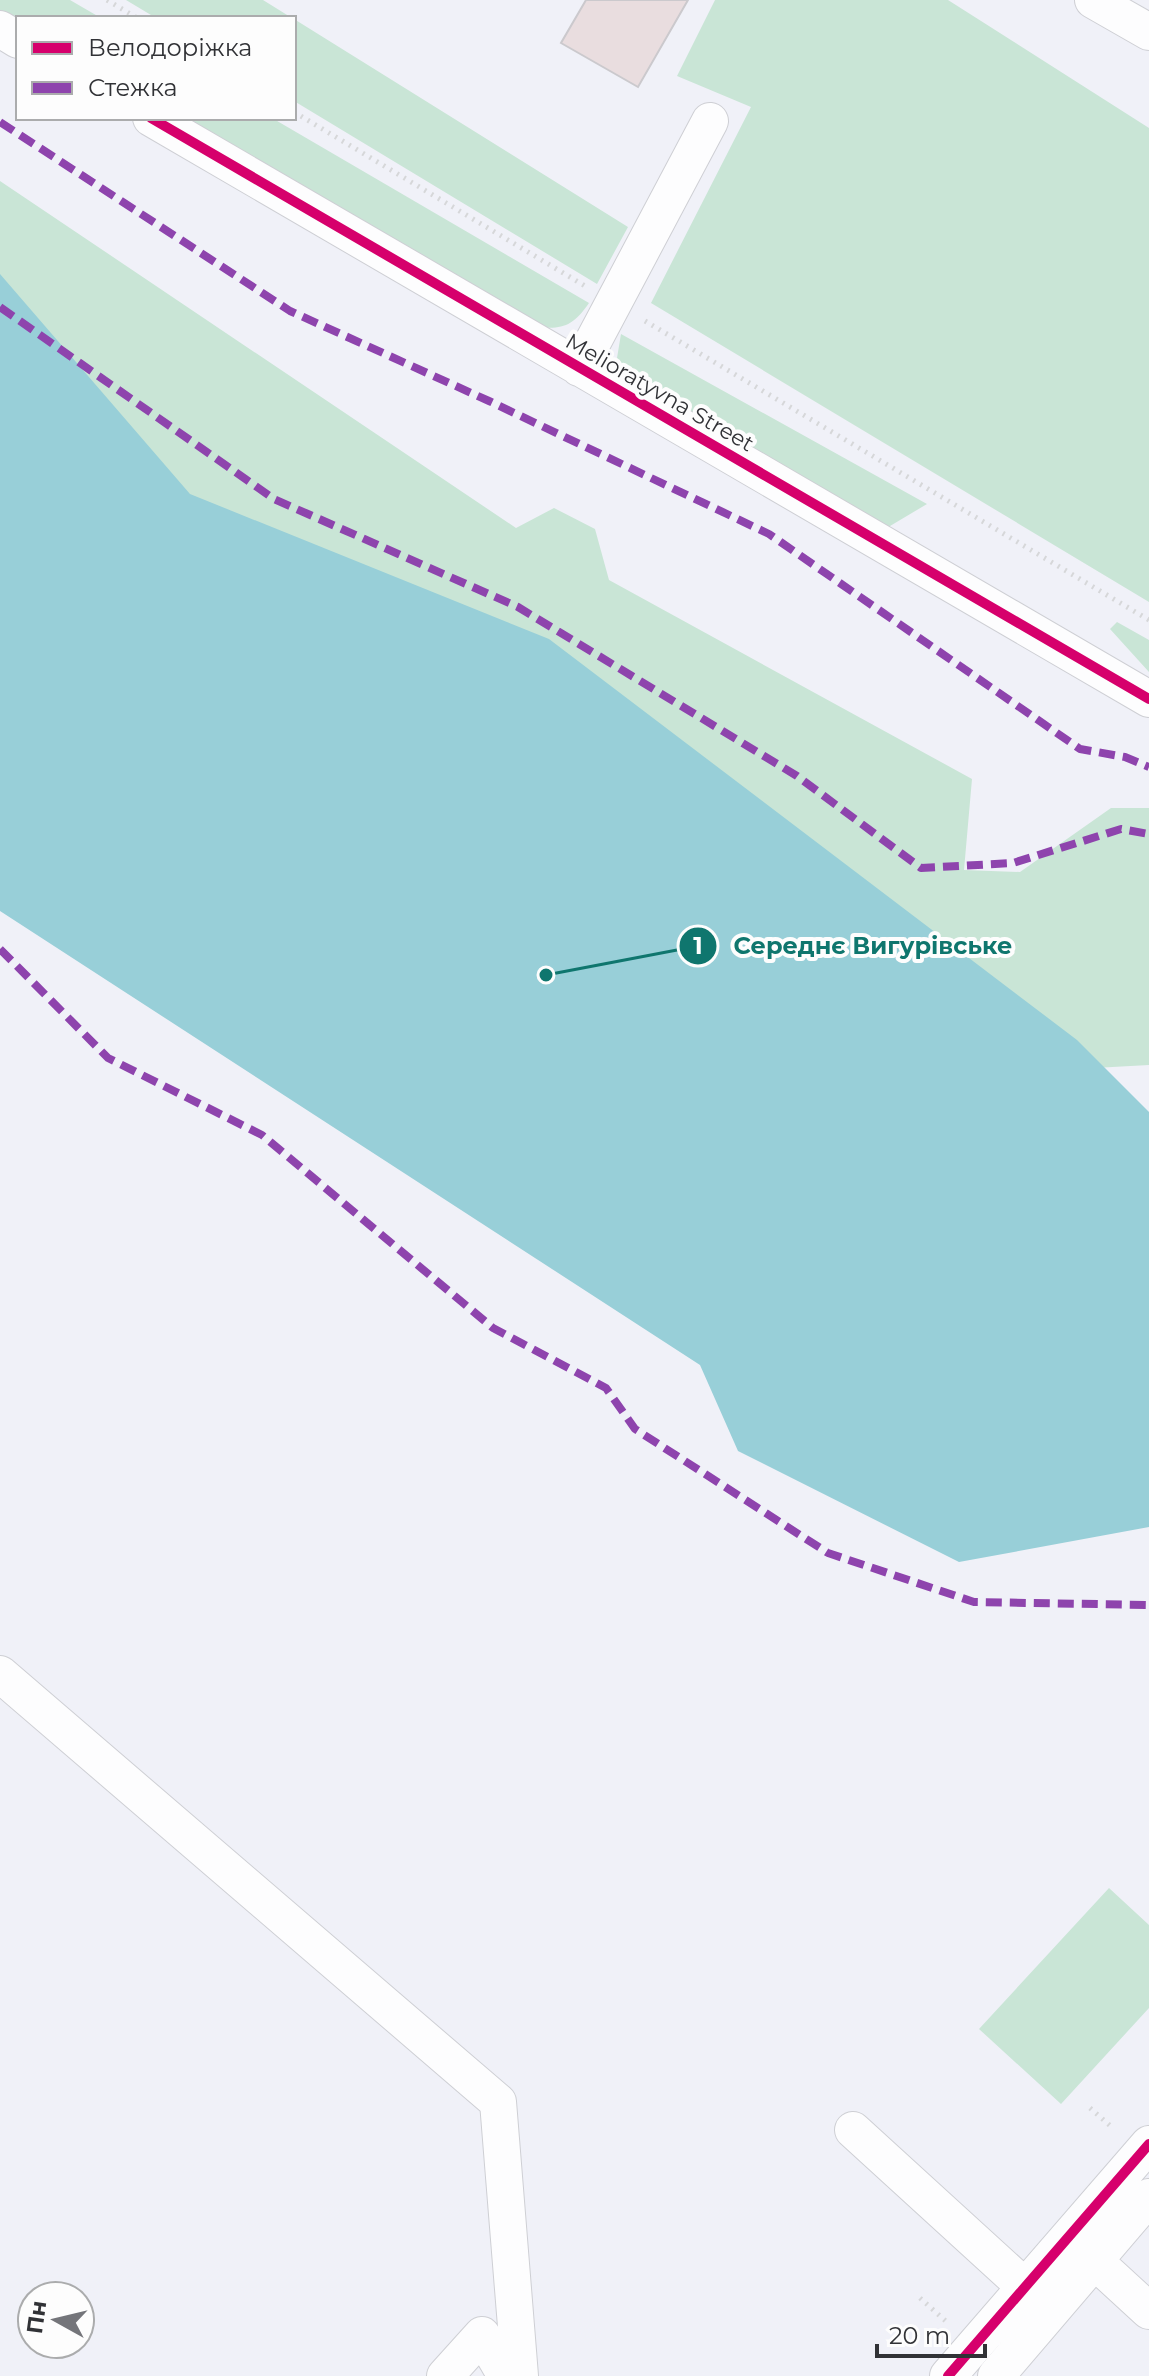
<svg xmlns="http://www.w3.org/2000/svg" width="1149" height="2376" font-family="Montserrat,sans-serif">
	<rect width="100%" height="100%" fill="#f0f1f8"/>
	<path fill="#c9e5d6" d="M0 0H70L101 18H18V26L0 16Z
		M126 0H263L292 18H156Z
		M715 0H948L1149 128V602L651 303 751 107 677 76Z
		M294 19 628 227 597 284 294 101Z
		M174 118H272L589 303C571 329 560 330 529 326Z
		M0 181 516 528 554 508 595 529 609 580 972 779 964 870 1020 872 1111 808H1149V1065L1076 1069 129 492 0 328Z
		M621 334 927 504 885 529 634 385 617 358Z
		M1117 622 1149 640V672L1110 629Z
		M1109 1888 1149 1925V2008L1061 2104 979 2029Z"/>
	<path fill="#98cfd8" d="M0 274 190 494 549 639 1077 1040 1149 1112V1527L959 1562 738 1451 700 1365 0 911Z"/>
	<path fill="#e9dddf" stroke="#cbc9cd" stroke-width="2" d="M586 0H688L638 87 561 43Z"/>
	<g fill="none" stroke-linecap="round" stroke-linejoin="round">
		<g stroke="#cecfd4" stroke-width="38">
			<path id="minor" d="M1093 0 1149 32
				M0 29 18 40
				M151 118 1149 699
				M579 368 710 121
				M0 1674 498 2102 520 2376
				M853 2130 1025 2287
				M1075 2243 1149 2311
				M445 2376 482 2335 506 2376
				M948 2376 1149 2144
				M996 2376 1149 2197"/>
		</g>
		<path stroke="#d6d7d9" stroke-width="5" stroke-dasharray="2 6" stroke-linecap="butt" d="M107 0 137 18
			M294 112 585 286
			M645 321 1149 620
			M1090 2108 1114 2129
			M920 2298 949 2324"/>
		<use href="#minor" stroke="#fdfdfe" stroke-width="36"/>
		<path stroke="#8e44ad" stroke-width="8" stroke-dasharray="16 8" stroke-linecap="butt" d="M0 122 290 311 489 401 769 534 1080 749 1125 757 1149 767
			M0 307 274 499 518 607 797 776 921 868 1013 863 1121 829 1149 834
			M0 949 108 1058 262 1135 493 1328 606 1388 635 1429 828 1553 974 1602 1149 1605"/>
		<g stroke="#fdfdfd" stroke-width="15">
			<path id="cycleway" d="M151 118 1149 699
				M948 2376 1149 2144"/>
		</g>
		<use href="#cycleway" stroke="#d6006c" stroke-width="10"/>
	</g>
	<g text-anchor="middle" stroke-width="8" stroke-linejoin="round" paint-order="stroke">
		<g font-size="22" fill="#313236" stroke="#fdfdfd">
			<text transform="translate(660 392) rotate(30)" y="8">Melioratyvna Street</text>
		</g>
	</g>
	<path fill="none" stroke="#0f766e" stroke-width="3" d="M546 975L698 946"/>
	<g fill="#0f766e" stroke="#fdfdfd" stroke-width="3">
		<circle cx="546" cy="975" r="8"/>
		<circle cx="698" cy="946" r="20"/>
	</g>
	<g font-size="24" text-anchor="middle" font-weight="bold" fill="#fff">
		<text x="698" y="954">1</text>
	</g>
	<g font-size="24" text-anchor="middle" font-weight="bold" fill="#0f766e" stroke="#fdfdfd" stroke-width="8" stroke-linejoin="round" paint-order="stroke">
		<text x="873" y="954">Середнє Вигурівське</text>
	</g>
	<rect x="16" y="16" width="280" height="104" fill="#fdfdfd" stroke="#abacad" stroke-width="2"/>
	<rect x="32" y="42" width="40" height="12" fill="#d6006c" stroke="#abacad" stroke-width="2"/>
	<text x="88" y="56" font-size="24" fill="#313236">Велодоріжка</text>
	<rect x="32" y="82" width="40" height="12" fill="#8e44ad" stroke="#abacad" stroke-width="2"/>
	<text x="88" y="96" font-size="24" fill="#313236">Стежка</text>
	<g transform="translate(56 2320) rotate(278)"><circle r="38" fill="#fdfdfd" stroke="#abacad" stroke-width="2"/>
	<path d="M0-6L14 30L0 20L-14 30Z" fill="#74757a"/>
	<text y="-12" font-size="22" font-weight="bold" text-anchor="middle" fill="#313236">Пн</text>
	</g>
	<path d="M877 2344v12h108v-12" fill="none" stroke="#313236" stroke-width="4"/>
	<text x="889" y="2344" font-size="24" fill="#313236" stroke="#fdfdfd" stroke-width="6" paint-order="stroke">20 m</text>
</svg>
